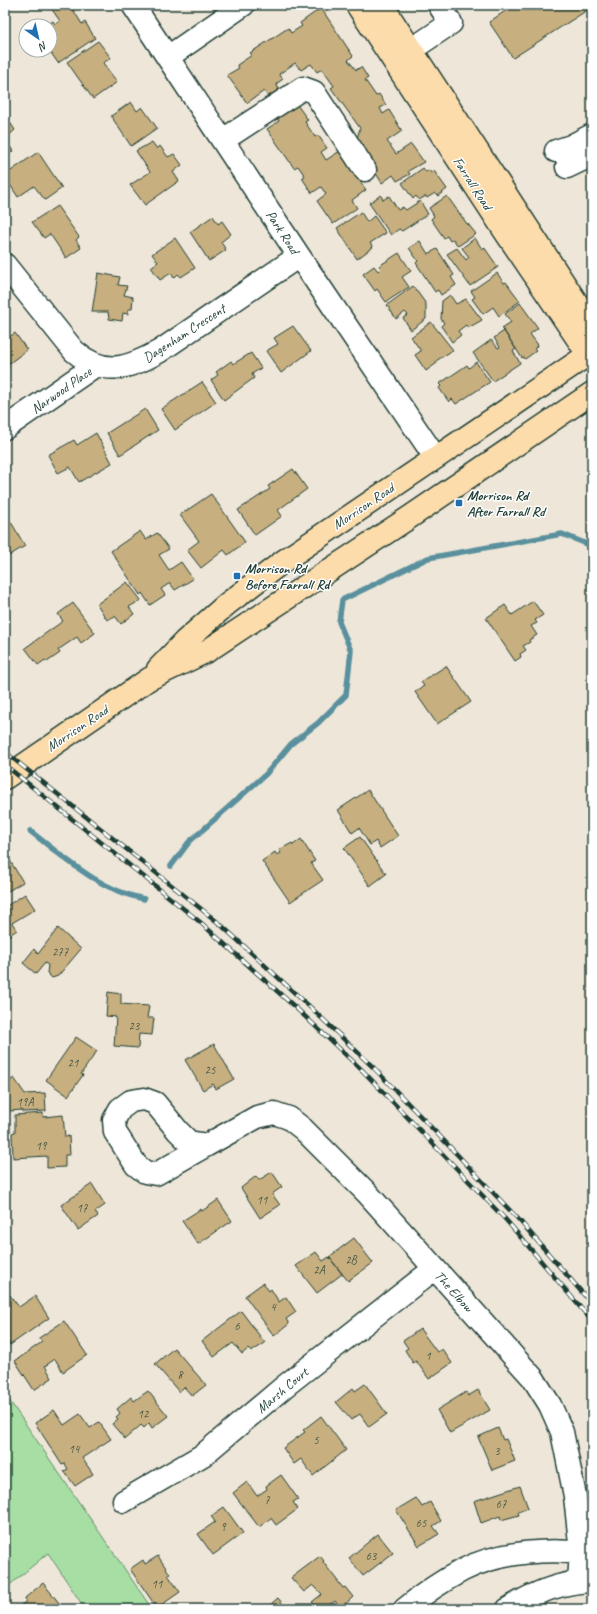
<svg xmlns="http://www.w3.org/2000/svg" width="597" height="1614" font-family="Caveat,sans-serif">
	<rect width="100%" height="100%" fill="#eee7d9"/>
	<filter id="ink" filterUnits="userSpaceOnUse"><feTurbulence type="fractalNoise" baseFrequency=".025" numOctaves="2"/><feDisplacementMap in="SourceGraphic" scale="8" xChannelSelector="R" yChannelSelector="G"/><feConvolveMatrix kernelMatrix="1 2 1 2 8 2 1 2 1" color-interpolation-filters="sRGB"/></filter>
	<g filter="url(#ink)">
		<path fill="#a6dea3" stroke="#628e6c" d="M5 1394 152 1609H85L48 1553 5 1589Z"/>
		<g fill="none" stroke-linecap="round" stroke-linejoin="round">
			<path stroke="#5a909d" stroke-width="5.5" d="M30 831C65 858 99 890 144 899
				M171 866 189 842 266 774 291 744 318 723 346 695 351 651 339 622 342 600 428 558 562 534 592 546"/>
		</g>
		<path fill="#c7af7f" stroke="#1f3d34" d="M55 5H70L82 24 85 22 95 38 58 63 49 50H50V26H46L53 21 55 24 60 21 51 8Z
			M514 5H592V7L513 58 489 22Z
			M321 8 353 56 348 60 356 70 361 67 368 78 365 80 376 96 379 94 386 105 380 108 383 114 389 110 402 131 387 141 396 154 411 144 424 162 408 171 410 174 397 181 393 175 382 183 372 167 375 165 356 142 360 128 331 88 334 86 322 69 317 72 311 64 301 70 295 63 279 74 283 79 276 84 279 89 268 97 264 91 247 103 227 75 239 68 237 65 252 55 250 53 288 28 291 33 302 26 300 23Z
			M98 41 111 58 103 63 117 82 93 99 67 62Z
			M131 102 137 111 142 107 157 128 131 146 111 116Z
			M295 102 308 120 305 122 315 137 318 135 327 148 321 152 326 160 340 151 366 190 352 200 357 208 333 224 317 201 326 194 321 187 312 193 302 178 305 176 298 166 294 168 267 129 279 121 275 114Z
			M7 118 15 130 5 139V119Z
			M5 139 13 151 5 157Z
			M152 142 157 149 160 146 168 157 174 154 182 165 173 172 179 181 145 205 130 185 150 172 136 151Z
			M38 152 62 188 45 200 34 186 18 197 5 177V175Z
			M423 168 426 172 429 170 431 173 434 171 447 189 438 196 435 193 427 198 426 196 419 200 416 196 413 199 402 183Z
			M381 195 383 200 389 196 398 210 403 207 406 210 420 201 428 214 402 231 399 229 391 235 369 203Z
			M447 196 467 224H468L476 234 458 246 453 239 450 241 447 236 444 238 431 219 434 216 429 208Z
			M57 206 79 237 76 240 81 248 66 258 50 234 44 238 32 222Z
			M361 212 367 222 374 216 386 233 370 243 373 247 357 259 337 228Z
			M213 216 218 224 222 221 231 234 221 242 226 250 209 261 190 232Z
			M175 238 195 268 181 277 178 274 174 278 171 273 160 280 151 267 158 262 152 254Z
			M475 238 482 249 484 247 498 267 470 286 447 254 457 248 466 260 469 257 462 248Z
			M420 241 428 254 437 249 454 275 451 277 456 285 441 295 438 290 435 292 416 263 418 261 409 248Z
			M399 253 411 271 402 277 409 287 386 302 377 289 375 291 363 274 374 266 378 271 381 268 379 266Z
			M98 273 120 277 118 285 127 286 124 295 133 297 132 309H128V314L123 313 122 321 109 319 108 312H92Z
			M497 273 504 283 506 282 520 301 499 316 493 307 483 314 472 299 475 297 471 291Z
			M413 286 426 304V319L411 330 403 318 408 315 405 312 396 319 387 305Z
			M450 295 456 304 466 299 482 320 468 328 466 325 458 331 461 335 452 342 441 326 444 323 441 319 442 301Z
			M520 303 538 328 530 334 538 345 534 349 536 351 525 359 524 357 522 358 502 328 511 322 505 314Z
			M431 322 453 350 436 361 437 363 426 371 415 355 421 351 411 337Z
			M293 326 311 351 281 373 266 351 278 344 274 338Z
			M504 331 516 349 513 351 520 363 493 381 473 353 491 340 498 348 500 347 494 338Z
			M15 333 27 350 7 365 9 367 5 370V340Z
			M251 353 261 368 252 374 254 378 224 400 211 380 218 375 216 372 231 361 233 364Z
			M476 362 490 382 456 404 452 399 449 402 439 388 441 386 439 384 467 365 469 368Z
			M202 382 216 402 175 430 161 409Z
			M145 409 158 430 120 455 107 433Z
			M96 433 112 463 79 482 70 467 58 473 48 455 74 440 77 445Z
			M293 469 307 489 278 510 282 516 255 535 238 510 270 489 268 486Z
			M211 494 245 542 228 555 224 550 201 568 187 550 199 541 180 515Z
			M11 522 25 546 5 558V526Z
			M140 531 146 540 157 533 169 549 159 555 169 570 181 562 193 579 175 590 170 583 161 589 165 595 150 605 142 593 140 595 111 551Z
			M127 582 141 600 129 607 134 614 121 624 115 616 107 620 97 604Z
			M533 601 543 615 535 620 537 623 531 626 537 635 529 640 530 642 523 646 526 650 520 654 521 657 515 661 486 618 505 605 512 615Z
			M73 603 95 633 81 643 77 637 58 650 60 653 47 662 45 660 38 665 25 648 63 621 58 614Z
			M446 666 471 702 437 724 415 692 424 686 421 682Z
			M368 790 398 836 380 848 376 841 370 845 359 828 352 833 338 810Z
			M360 837 386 874 370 886 344 848Z
			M301 839 315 861 311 863 323 880 290 902 262 861 275 852 277 855 281 853 279 850 292 843 293 845Z
			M9 859 23 882 5 893V862Z
			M25 894 35 909 12 923 17 930 5 938V907Z
			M58 928 81 949 58 976 52 978 47 973 48 965 45 963 36 974 23 963 34 949 38 954Z
			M108 992 121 994V1004L149 1006 147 1018H154L152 1035 139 1034 138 1048 114 1046 116 1017 106 1016Z
			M76 1037 97 1051 81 1074 83 1075 68 1096 46 1080Z
			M214 1044 234 1079 216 1089 213 1084 203 1090 185 1060Z
			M5 1077 8 1082 14 1078 25 1094 45 1093 46 1111 22 1112V1110L10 1111 5 1114Z
			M43 1113V1117L63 1115 65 1137 69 1136 70 1155H65V1167L47 1168V1156L13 1158 12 1133 15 1132V1115Z
			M272 1172 282 1187 272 1194 280 1205 260 1218 241 1188 256 1176 259 1180Z
			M92 1184 105 1205 95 1212 98 1216 78 1230 61 1205Z
			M218 1200 232 1221 198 1244 182 1221 201 1209 202 1211Z
			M354 1238 373 1263 348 1281 329 1257Z
			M316 1252 323 1261 329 1257 342 1274 317 1293 296 1266Z
			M263 1283 269 1291 271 1289 279 1302 286 1297 296 1312 286 1319 289 1324 274 1336 245 1296Z
			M9 1294 19 1307 35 1296 49 1318 10 1345 5 1338V1297Z
			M241 1311 265 1343 251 1352 248 1349 242 1354 233 1343 214 1357 202 1341Z
			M64 1321 87 1355 63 1372 55 1359 45 1366 52 1378 34 1390 15 1361 42 1342 39 1338Z
			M420 1329 437 1352 442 1349 452 1363 429 1379 416 1361 413 1363 405 1350 408 1348 403 1341Z
			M174 1348 206 1385 192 1396 184 1387 179 1392 155 1364Z
			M365 1384 387 1414 369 1427 360 1414 351 1420 336 1402 353 1388 355 1391Z
			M478 1390 490 1410 450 1433 437 1410 466 1392 468 1396Z
			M148 1391 168 1416 152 1428 149 1423 144 1428 141 1425 125 1439 112 1424 118 1419 116 1417 120 1413 117 1409 131 1397 134 1401Z
			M54 1410 64 1425 80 1414 90 1428 99 1422 111 1439 82 1458 93 1474 75 1486 64 1471 68 1469 65 1464 62 1465 35 1423Z
			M321 1416 346 1450 313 1476 301 1459 294 1464 283 1448 305 1432 303 1430Z
			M498 1428 503 1440 506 1439 515 1461 492 1470 478 1437Z
			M281 1475 298 1499 293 1502 298 1509 276 1525 271 1518 259 1527 233 1493 247 1482 257 1496 267 1489 266 1486Z
			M520 1486 528 1508 518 1512 519 1515 501 1520 500 1516 481 1523 474 1501Z
			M416 1498 422 1507 430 1502 441 1521 433 1526 439 1534 419 1546 396 1510Z
			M224 1507 243 1533 213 1555 198 1534 215 1522 211 1516Z
			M378 1534 393 1553 363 1576 349 1558Z
			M158 1556 170 1574 168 1575 180 1592 157 1608 130 1569 143 1560 145 1564Z
			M320 1556 324 1561 323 1562 343 1588 345 1587 353 1597 341 1608 335 1601 324 1609H319L312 1602 322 1594 313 1585 304 1592 291 1578Z
			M43 1583 64 1609H17L26 1601 25 1598Z
			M278 1598 287 1609H265Z"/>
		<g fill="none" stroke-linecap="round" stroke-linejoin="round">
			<g stroke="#1f3d34" stroke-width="25">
				<path id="minor" d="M133 5 299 256 435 457
					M168 57 243 5
					M396 60 451 23 439 5
					M223 140 303 88 314 92 365 170
					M556 151 571 146 592 135
					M567 167 592 155
					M5 265 74 351C105 377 127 369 160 351L299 256
					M5 428 96 365
					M207 1145 156 1174 145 1172 136 1165 115 1132 114 1120 120 1109 131 1101 144 1099 155 1103 178 1131 189 1142 207 1145 257 1117 274 1113 289 1118 303 1129 367 1193 533 1378 550 1405 562 1432 575 1496 581 1552 579 1581
					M124 1501 203 1455 285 1386 434 1269
					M405 1609C423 1594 442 1581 463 1570 499 1551 553 1548 592 1554
					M508 1609C533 1593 562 1582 592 1581"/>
			</g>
			<g stroke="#1f3d34" stroke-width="25">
				<path id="major" d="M357 5 506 233 592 360
					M382 5 592 326
					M158 669 185 641 227 604 285 560 592 352
					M5 778 149 679 207 651 410 517 592 393"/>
			</g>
			<use href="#minor" stroke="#fff" stroke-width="22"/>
			<use href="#major" stroke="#fddcac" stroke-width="22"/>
			<g stroke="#1f3d34" stroke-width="4.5">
				<path id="rail" d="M5 752 220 924 310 1007 373 1067 451 1148 520 1221 592 1304
					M5 765 200 922 296 1008 363 1071 506 1220 592 1321"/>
			</g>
			<use href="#rail" stroke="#fff" stroke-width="3" stroke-dasharray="9" stroke-linecap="butt"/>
		</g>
	</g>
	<g fill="#1f6fb2" stroke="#fff" stroke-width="1.5">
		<rect x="455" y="499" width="8" height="8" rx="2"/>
		<rect x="233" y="572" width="8" height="8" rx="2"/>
	</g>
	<g text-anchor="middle" stroke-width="3" stroke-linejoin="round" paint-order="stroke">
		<g font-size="12" fill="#495a47">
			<text x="60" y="956">277</text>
			<text x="134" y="1030">23</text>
			<text x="73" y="1067">21</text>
			<text x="210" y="1074">25</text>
			<text x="25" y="1106">19A</text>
			<text x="41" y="1150">19</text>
			<text x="262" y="1204">11</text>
			<text x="82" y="1212">17</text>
			<text x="351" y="1264">2B</text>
			<text x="319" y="1274">2A</text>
			<text x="273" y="1311">4</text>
			<text x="237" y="1330">6</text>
			<text x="428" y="1360">1</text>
			<text x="180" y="1379">8</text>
			<text x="143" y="1418">12</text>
			<text x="316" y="1444">5</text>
			<text x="74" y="1453">14</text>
			<text x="497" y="1455">3</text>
			<text x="267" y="1504">7</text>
			<text x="501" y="1508">67</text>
			<text x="421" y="1527">65</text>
			<text x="223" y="1531">9</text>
			<text x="371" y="1560">63</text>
			<text x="157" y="1588">11</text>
		</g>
		<g font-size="14" fill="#1f3d34" stroke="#fff">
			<text transform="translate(473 183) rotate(57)" y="5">Farrall Road</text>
			<text transform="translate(283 232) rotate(57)" y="5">Park Road</text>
			<text transform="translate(184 333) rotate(-33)" y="5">Dagenham Crescent</text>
			<text transform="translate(61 390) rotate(-35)" y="5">Narwood Place</text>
			<text transform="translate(363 506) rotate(-34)" y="5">Morrison Road</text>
			<text transform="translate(77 728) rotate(-34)" y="5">Morrison Road</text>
			<text transform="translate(454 1291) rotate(48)" y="5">The Elbow</text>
			<text transform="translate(282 1390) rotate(-40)" y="5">Marsh Court</text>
		</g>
		<g font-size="14" font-weight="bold" fill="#1f3d34" stroke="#fff" text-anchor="start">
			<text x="467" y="500">Morrison Rd<tspan x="467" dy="16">After Farrall Rd</tspan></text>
			<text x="245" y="573">Morrison Rd<tspan x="245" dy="16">Before Farrall Rd</tspan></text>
		</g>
	</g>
	<rect width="597" height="1614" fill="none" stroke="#fff" stroke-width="20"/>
	<rect x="10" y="10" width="577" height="1594" fill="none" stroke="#1f3d34" stroke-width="1.5" filter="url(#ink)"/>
	<g transform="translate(38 38) rotate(146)"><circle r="19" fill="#ffffff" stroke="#a5b1ae"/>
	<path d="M0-3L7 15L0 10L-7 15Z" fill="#1f6fb2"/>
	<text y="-6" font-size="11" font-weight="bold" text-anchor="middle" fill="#1f3d34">N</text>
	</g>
</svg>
